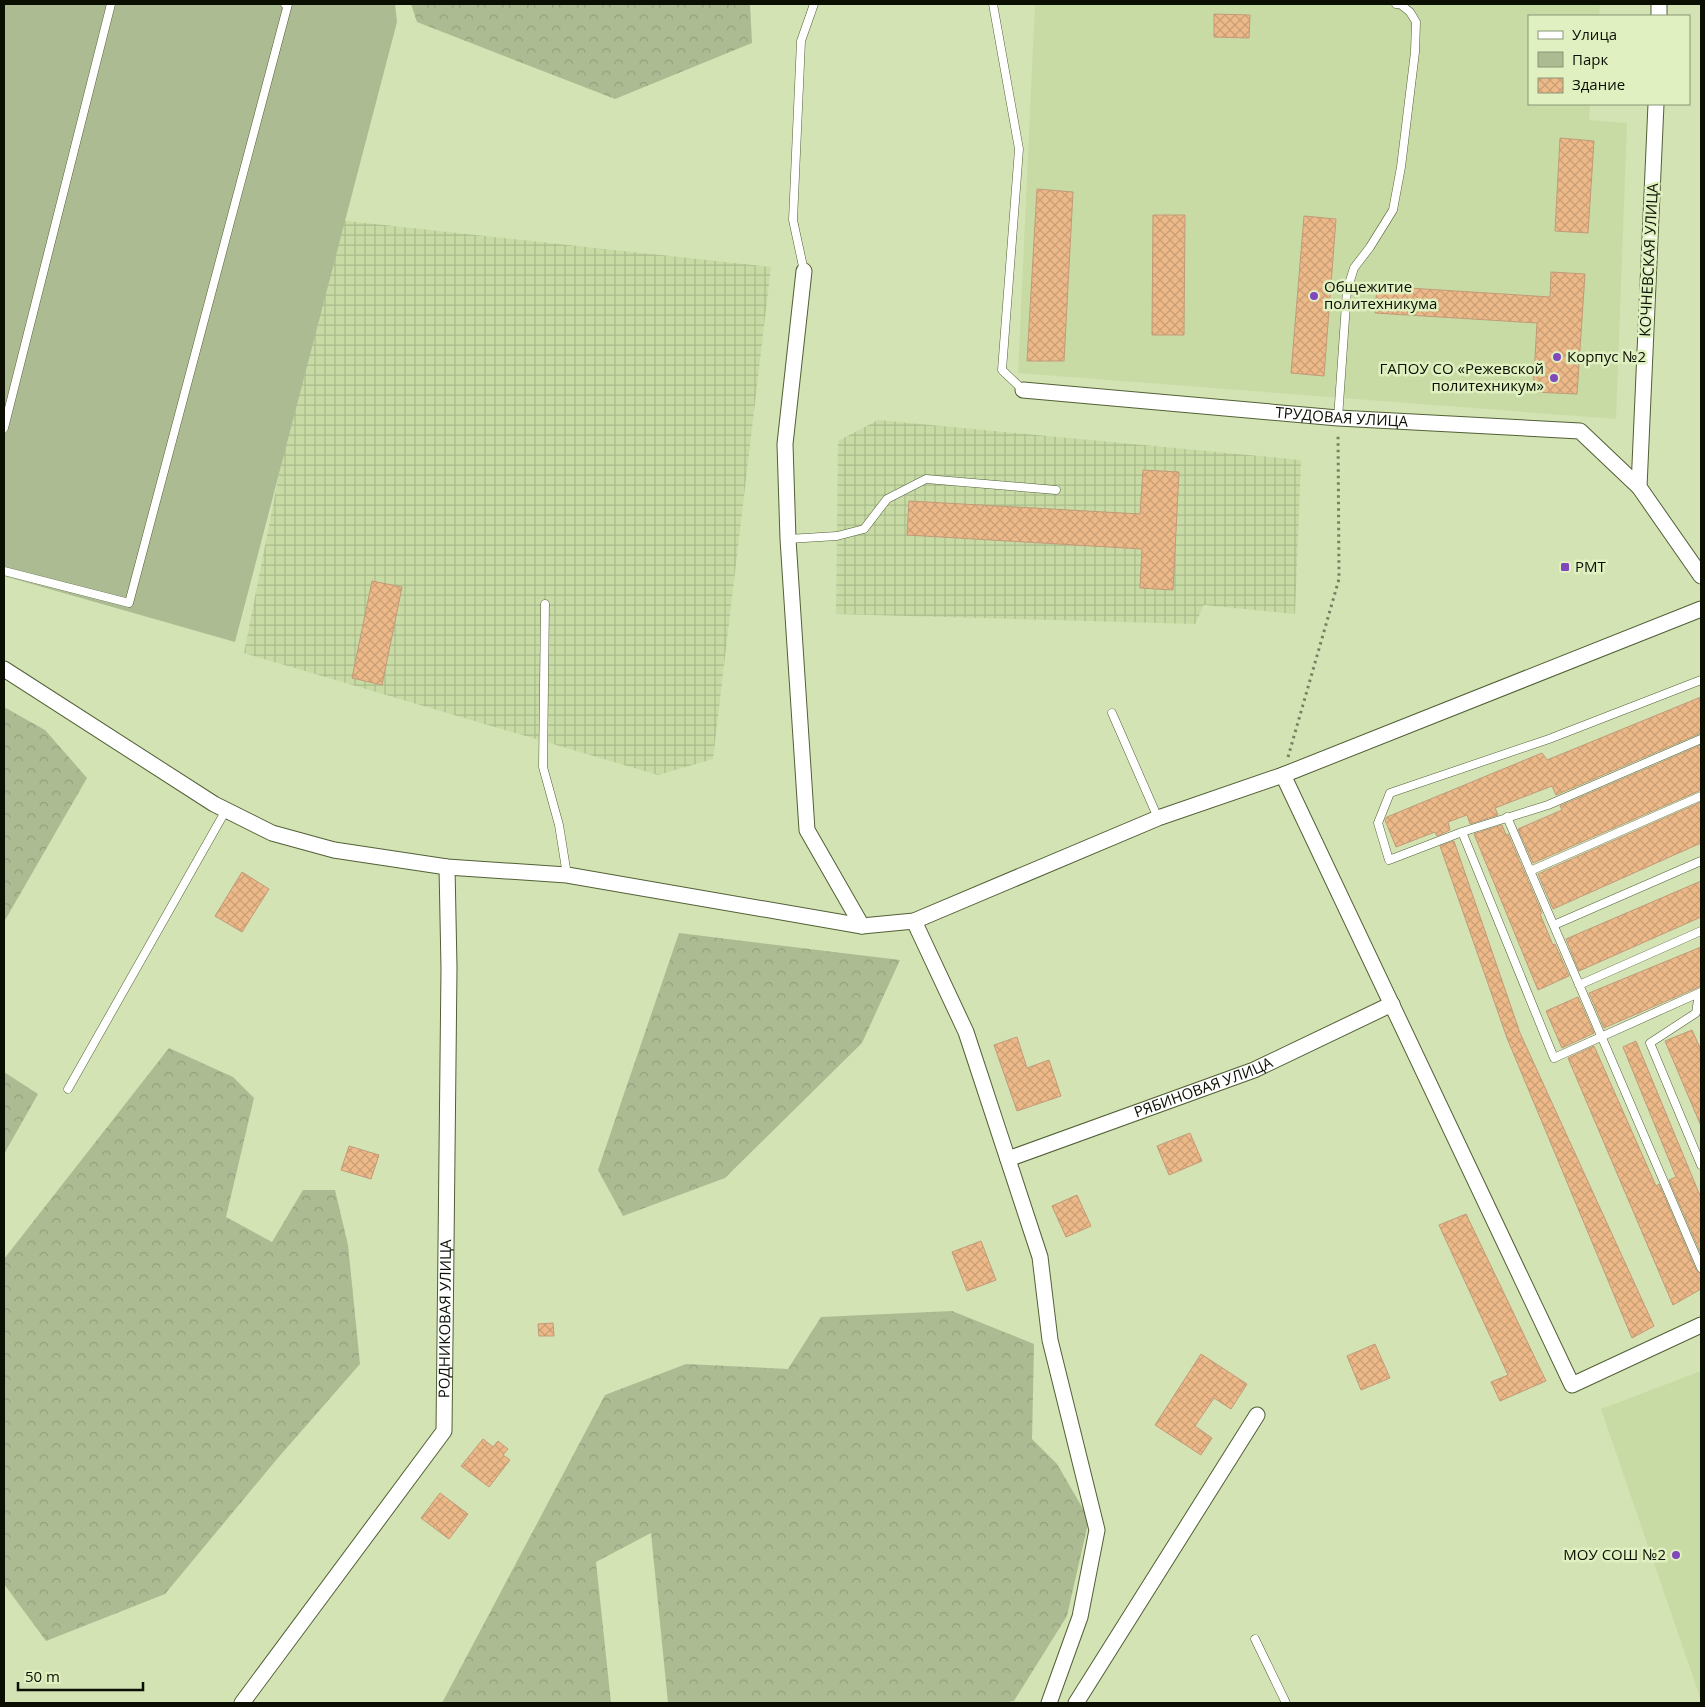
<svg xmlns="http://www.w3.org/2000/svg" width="1705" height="1707" font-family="'Open Sans',sans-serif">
	<defs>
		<pattern id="industrial-grid" width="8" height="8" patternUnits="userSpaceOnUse" patternTransform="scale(1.25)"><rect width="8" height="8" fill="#c8dba5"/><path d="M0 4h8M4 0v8" fill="none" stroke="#aabb8c"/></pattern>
		<pattern id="forest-crowns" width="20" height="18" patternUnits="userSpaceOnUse" patternTransform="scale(1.25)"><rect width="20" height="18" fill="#adbb92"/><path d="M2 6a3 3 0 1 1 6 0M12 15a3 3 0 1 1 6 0" fill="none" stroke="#94a07c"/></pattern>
		<pattern id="building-cross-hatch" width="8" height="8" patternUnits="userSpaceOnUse" patternTransform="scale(1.25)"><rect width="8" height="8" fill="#edb989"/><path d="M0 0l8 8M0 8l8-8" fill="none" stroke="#ca9e75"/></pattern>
	</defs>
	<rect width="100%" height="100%" fill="#d3e3b4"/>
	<path fill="#c8dba5" d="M1035 4H1600L1599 16H1529V104H1590L1589 120 1627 123 1616 419 1018 373Z
		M1701 1371V1700L1601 1409Z"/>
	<path fill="url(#industrial-grid)" d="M329 219 771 267 713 759 658 775 244 653Z
		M878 420 1301 460 1295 614 1204 605 1195 624 836 614 838 441Z"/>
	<path fill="#adbb92" d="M4 4H395L397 22 235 642 4 576Z"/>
	<path fill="url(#forest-crowns)" d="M411 4H750L752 43 615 99 417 22Z
		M4 707 45 730 87 778 4 922Z
		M679 933 900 960 862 1043 725 1178 623 1216 598 1170Z
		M169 1048 233 1077 254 1098 226 1217 272 1242 303 1190H335L348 1245 360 1364 277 1459 165 1594 46 1641 4 1584V1259Z
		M4 1072 38 1094 4 1154Z
		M952 1311 1034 1344 1032 1439 1057 1464 1089 1519 1067 1616 1014 1701 1002 1703H668L651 1533 596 1562 611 1703H442L605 1395 686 1364 788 1369 821 1317Z"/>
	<path fill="url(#building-cross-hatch)" stroke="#c19b79" d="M1214 14 1250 15 1249 38 1214 37Z
		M1560 138 1594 141 1588 233 1555 231Z
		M1037 189 1073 192 1064 361H1027Z
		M1153 215H1185L1184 335H1152Z
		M1304 216 1336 219 1324 376 1291 373Z
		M1551 272 1585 274 1577 394 1533 392 1537 323 1375 313 1377 286 1550 297Z
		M1143 470 1179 472 1173 590 1140 588 1142 549 907 535 909 501 1140 514Z
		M372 581 402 587 382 685 352 678Z
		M1701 697V733L1556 795 1552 786 1495 808 1498 815 1470 824 1467 815 1448 822 1450 830 1437 836 1435 832 1396 847 1385 820 1387 817 1542 753 1547 760Z
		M1701 745V790L1533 863 1518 829 1562 810 1560 806Z
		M1701 802V843L1553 909 1538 874Z
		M1502 825 1506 835 1508 834 1542 913 1540 914 1553 945 1555 944 1569 976 1538 990 1474 834Z
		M1454 841 1520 1033 1654 1326 1632 1338 1507 1038 1440 846Z
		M242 872 269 889 242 932 215 916Z
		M1701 881V917L1579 971 1566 939Z
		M1701 947V986L1604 1028 1589 993Z
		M1578 997 1594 1033 1562 1048 1546 1011Z
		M1692 1030 1701 1050V1126L1665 1041Z
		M1017 1037 1027 1068 1049 1060 1061 1096 1017 1111 994 1045Z
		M1636 1041 1701 1198V1254L1669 1180 1676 1177 1623 1047Z
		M1594 1046 1656 1186 1659 1184 1696 1270 1701 1274V1289L1673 1305 1568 1058Z
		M1190 1133 1202 1161 1169 1175 1157 1146Z
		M349 1146 379 1155 371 1179 341 1170Z
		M1077 1195 1091 1226 1066 1237 1052 1206Z
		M1466 1214 1546 1381 1500 1401 1491 1382 1508 1375 1439 1225Z
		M981 1241 996 1280 967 1291 952 1252Z
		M553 1323 554 1336H539L538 1324Z
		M1375 1344 1390 1378 1361 1390 1347 1356Z
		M1201 1354 1247 1384 1231 1409 1214 1398 1195 1426 1212 1438 1201 1455 1155 1425Z
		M483 1439 493 1447 498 1441 508 1449 503 1455 510 1460 489 1487 461 1466Z
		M440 1493 468 1514 449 1539 421 1518Z"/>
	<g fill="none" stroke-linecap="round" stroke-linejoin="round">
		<g stroke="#526036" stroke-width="9">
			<path id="lane" d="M993 4 1019 149 1002 370 1023 390
				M804 271 793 220 801 41 814 4
				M1338 418 1347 290 1354 268 1370 247 1393 210 1401 167 1415 52 1416 22 1410 12 1400 4H1396
				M4 428 111 4
				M788 539 837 536 864 529 887 499 926 479 1056 490
				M4 571 129 603 288 4H285
				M545 604 543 767 559 825 567 875
				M1701 680 1549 739 1390 793 1378 823 1389 860 1462 832 1548 805 1701 739
				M1112 713 1158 818
				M1507 817 1701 1268
				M1462 832 1554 1058 1701 992
				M1530 871 1701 796
				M1554 925 1701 861
				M1579 985 1701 931
				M1699 993 1696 1013 1650 1043 1701 1165
				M68 1089 226 810
				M1255 1639 1286 1703"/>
		</g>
		<g stroke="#526036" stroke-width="17">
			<g id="street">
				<path d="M1659 16V4"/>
				<path d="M1656 104 1639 487 1701 576"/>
				<path d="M804 271 785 444 788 539 807 830 862 926"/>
				<path id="s1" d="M1023 390 1338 418 1580 431 1639 487"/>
				<path d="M4 669 214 804 272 833 334 850 447 867 567 875 862 926 914 921 1158 818 1283 775 1701 609"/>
				<path d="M1283 775 1572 1385 1701 1325"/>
				<path d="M914 921 966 1032 1040 1257 1050 1340 1097 1530 1080 1617 1049 1703"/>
				<path id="s2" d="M1008 1159 1254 1070 1392 1004"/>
				<path id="s3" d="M242 1703 444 1431 449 968 447 867"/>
				<path d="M1076 1703 1257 1415"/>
			</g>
		</g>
		<path stroke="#768162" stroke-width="3" stroke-dasharray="2.5 4" stroke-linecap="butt" d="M1288 757 1339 579 1338 433"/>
		<use href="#lane" stroke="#fff" stroke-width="8"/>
		<use href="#street" stroke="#fff" stroke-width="15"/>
	</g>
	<g fill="#8147bd" stroke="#e0f0c1" stroke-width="2">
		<circle cx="1314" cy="296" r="5"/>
		<circle cx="1557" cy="357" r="5"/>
		<circle cx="1554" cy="378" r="5"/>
		<rect x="1560" y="562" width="10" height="10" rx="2.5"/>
		<circle cx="1676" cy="1555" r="5"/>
	</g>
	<g text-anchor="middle" stroke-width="5" stroke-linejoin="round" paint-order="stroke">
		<g font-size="15" fill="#0a0f02" stroke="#e0f0c1">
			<text transform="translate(1649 260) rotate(-87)" y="5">КОЧНЕВСКАЯ УЛИЦА</text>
			<text dy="5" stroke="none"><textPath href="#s1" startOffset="320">ТРУДОВАЯ УЛИЦА</textPath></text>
			<text dy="5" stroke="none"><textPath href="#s2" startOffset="208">РЯБИНОВАЯ УЛИЦА</textPath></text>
			<text dy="5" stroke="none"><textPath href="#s3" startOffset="451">РОДНИКОВАЯ УЛИЦА</textPath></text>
		</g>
		<g font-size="15" fill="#0a0f02" stroke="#e0f0c1" text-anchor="start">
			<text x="1324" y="292">Общежитие<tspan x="1324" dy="17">политехникума</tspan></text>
			<text x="1567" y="362">Корпус №2</text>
			<text x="1544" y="374" text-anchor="end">ГАПОУ СО «Режевской<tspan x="1544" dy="17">политехникум»</tspan></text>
			<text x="1575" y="572">РМТ</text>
			<text x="1666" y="1560" text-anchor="end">МОУ СОШ №2</text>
		</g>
	</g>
	<rect width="1705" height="1707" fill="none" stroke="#0a0f02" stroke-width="10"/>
	<rect x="1528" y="15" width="162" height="90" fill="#e0f0c1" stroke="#8a9675"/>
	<rect x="1538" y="31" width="25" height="8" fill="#ffffff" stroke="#8a9675"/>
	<text x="1572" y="40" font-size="15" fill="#0a0f02">Улица</text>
	<rect x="1538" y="52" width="25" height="15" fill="#adbb92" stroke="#8a9675"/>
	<text x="1572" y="65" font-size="15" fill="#0a0f02">Парк</text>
	<rect x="1538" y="78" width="25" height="15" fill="url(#building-cross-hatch)" stroke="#8a9675"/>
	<text x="1572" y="90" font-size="15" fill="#0a0f02">Здание</text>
	<path d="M18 1682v8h125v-8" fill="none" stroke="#0a0f02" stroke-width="2.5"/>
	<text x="25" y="1682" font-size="15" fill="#0a0f02" stroke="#e0f0c1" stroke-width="4" paint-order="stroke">50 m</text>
</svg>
